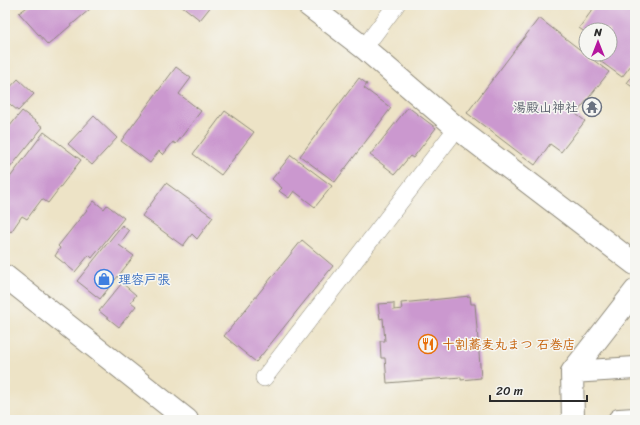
<svg xmlns="http://www.w3.org/2000/svg" width="640" height="425" font-family="Sriracha,'Klee One',sans-serif">
	<rect width="100%" height="100%" fill="#f6f6f2"/>
	<filter id="ink" filterUnits="userSpaceOnUse"><feTurbulence type="fractalNoise" baseFrequency=".025" numOctaves="2"/><feDisplacementMap in="SourceGraphic" scale="8" xChannelSelector="R" yChannelSelector="G"/><feConvolveMatrix kernelMatrix="1 2 1 2 8 2 1 2 1" color-interpolation-filters="sRGB"/></filter>
	<filter id="wash" filterUnits="userSpaceOnUse"><feTurbulence type="fractalNoise" baseFrequency=".012" numOctaves="4" result="noise"/><feDisplacementMap in="SourceGraphic" scale="16" xChannelSelector="R" yChannelSelector="G"/><feGaussianBlur stdDeviation="0.9" result="paint"/><feColorMatrix in="noise" values="0 0 0 0 0 0 0 0 0 0 0 0 0 0 0 0 0 1.4 0 .05"/><feComposite in="paint" operator="in"/></filter>
	<g filter="url(#wash)">
		<rect width="100%" height="100%" fill="#ede3c6"/>
		<g id="blocks">
			<path fill="#cb98cf" d="M30 5H87L90 9 48 45 19 13Z
				M181 5H212L200 20Z
				M596 5H625L635 12V68L631 65 622 77 600 61 606 54H610V30H586V33L579 28Z
				M539 18 609 72 576 114 585 121 561 152 550 144 535 165 467 113Z
				M176 67 191 78 179 94 201 111 176 144 173 142 163 155 159 151 150 163 121 141Z
				M635 72V89L627 83Z
				M359 78 367 84 364 88 391 108 335 182 300 156Z
				M18 79 34 94 18 111 5 100V93Z
				M408 107 436 128 413 158 410 156 395 174 370 155Z
				M22 111 43 127 5 174V132Z
				M225 111 254 132 221 175 193 154Z
				M94 116 117 138 92 165 68 144Z
				M44 132 81 160 48 203 42 199 27 219 22 216 11 232 5 227V184Z
				M291 155 332 186 315 207 294 191 289 198 279 191 282 188 272 179Z
				M166 183 213 217 197 239 192 234 183 246 142 216Z
				M94 201 104 209 107 205 124 218 92 258 89 255 75 272 55 256 60 248 58 246Z
				M122 225 129 231 119 245 134 256 100 299 77 281Z
				M302 240 333 266 256 362 224 336Z
				M122 283 136 295 131 302 136 306 119 327 99 311Z
				M470 296 471 304H475L481 378 461 380V377L387 383 385 358H381L380 341H385L383 318 380 319 378 304 394 303V310L402 309 401 303Z"/>
		</g>
	</g>
	<g filter="url(#ink)">
		<use href="#blocks" fill-opacity="0" stroke="#8c8778" stroke-width="1"/>
		<g fill="none" stroke-linecap="round" stroke-linejoin="round">
			<g stroke="#8c8778" stroke-width="18">
				<path id="lane" d="M364 48 396 5
					M264 378 457 128"/>
			</g>
			<g stroke="#8c8778" stroke-width="24">
				<path id="street" d="M308 5 364 48 457 128 635 264
					M572 372 635 368
					M573 420 572 372 635 291"/>
			</g>
			<g stroke="#8c8778" stroke-width="24">
				<path id="secondary" d="M5 276 187 420
					M619 420 635 419"/>
			</g>
			<use href="#lane" stroke="#fff" stroke-width="17"/>
			<use href="#street" stroke="#fff" stroke-width="22"/>
			<use href="#secondary" stroke="#fff" stroke-width="22"/>
		</g>
	</g>
	<defs>
		<g id="temple-ring" transform="scale(1)"><circle r="9.5" fill="#f6f6f2" stroke="#6b7280" stroke-width="1.5"/><path d="M0-6L5-2H3V0L6.5 2.5H4V6H1.5V3h-3V6H-4V2.5H-6.5L-3 0V-2H-5Z" fill="#6b7280"/></g>
		<g id="shop-ring" transform="scale(1)"><circle r="9.5" fill="#f6f6f2" stroke="#3f7fe0" stroke-width="1.5"/><path d="M-5-2.5h2.3a2.7 3.5 0 0 1 5.4 0H5L5.5 6h-11ZM-1.5-2.5h3a1.5 2.3 0 0 0-3 0Z" fill="#3f7fe0"/></g>
		<g id="restaurant-ring" transform="scale(1)"><circle r="9.5" fill="#f6f6f2" stroke="#e8710a" stroke-width="1.5"/><path d="M-5-6h1v4h1v-4h1v4h1v-4h1v5L-1.5 .5V6h-2V.5L-5-1ZM5-6V6H3V1.5H1.5Q1.5-4 5-6Z" fill="#e8710a"/></g>
	</defs>
	<g fill-rule="evenodd">
		<use href="#temple-ring" x="592" y="107"/>
		<use href="#shop-ring" x="104" y="279"/>
		<use href="#restaurant-ring" x="428" y="344"/>
	</g>
	<g text-anchor="middle" stroke-width="3" stroke-linejoin="round" paint-order="stroke">
		<g font-size="13" font-weight="bold" fill="#5b616d" stroke="#f6f6f2" text-anchor="end">
			<text x="578" y="112">湯殿山神社</text>
		</g>
		<g font-size="13" font-weight="bold" fill="#366cbe" stroke="#f6f6f2" text-anchor="start">
			<text x="118" y="284">理容戸張</text>
		</g>
		<g font-size="13" font-weight="bold" fill="#c56008" stroke="#f6f6f2" text-anchor="start">
			<text x="442" y="349">十割蕎麦丸まつ 石巻店</text>
		</g>
	</g>
	<rect width="640" height="425" fill="none" stroke="#f6f6f2" stroke-width="20"/>
	<g transform="translate(598 42)"><circle r="19" fill="#f6f6f2" stroke="#a5a5a2"/>
	<path d="M0-3L7 15L0 10L-7 15Z" fill="#b5179e"/>
	<text y="-6" font-size="11" font-weight="bold" text-anchor="middle" fill="#2b2b2b">N</text>
	</g>
	<path d="M490 395v6h97v-6" fill="none" stroke="#2b2b2b" stroke-width="2"/>
	<text x="496" y="395" font-size="12" fill="#2b2b2b" stroke="#f6f6f2" stroke-width="3" paint-order="stroke">20 m</text>
</svg>
